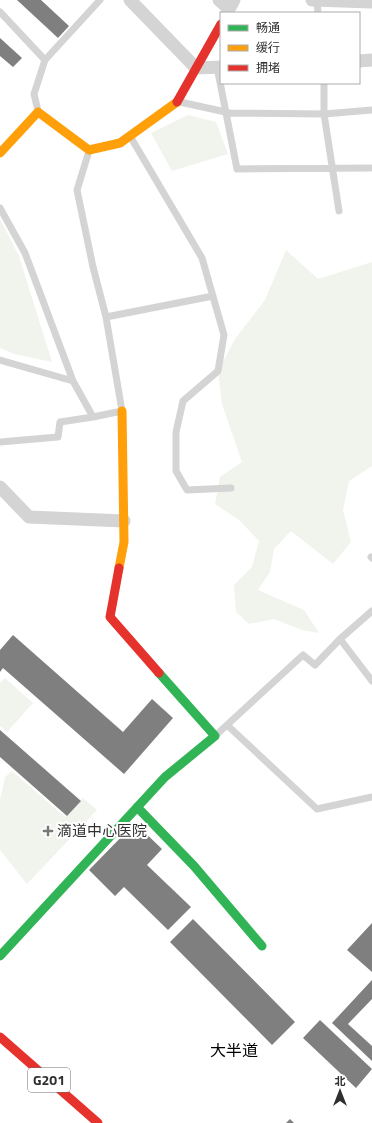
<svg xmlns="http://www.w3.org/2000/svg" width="372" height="1123" font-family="'Titillium Web','Noto Sans SC',sans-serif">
	<rect width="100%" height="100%" fill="#fff"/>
	<path fill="#f1f4ed" d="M188 115 216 122 228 154 172 171 151 133Z
		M0 219 19 256 52 362 14 354 0 348Z
		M286 250 318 279 372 262V466L349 481 343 510 351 542 333 564 291 531 274 549 270 572 258 590 304 610 319 633 302 630 274 619 249 624 236 612 234 585 252 567 259 541 239 520 215 504 220 477 242 462 222 404 218 371 235 339 265 300Z
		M5 678 33 703 7 732 0 726V683Z
		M12 771 65 817 83 798 97 810 27 884 0 850V800L5 777Z"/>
	<path fill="#7f7f7f" d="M17 0H41L69 26 58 38Z
		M0 38 22 58 13 67 0 56Z
		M13 635 123 732 152 699 173 718 124 774 3 668 0 672V650Z
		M0 730 81 801 67 816 0 757Z
		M135 823 162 849 147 865 191 907 168 930 124 887 115 896 89 870Z
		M193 919 295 1022 272 1045 170 942Z
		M372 923V972L347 950Z
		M372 980V999L348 1024 372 1046V1061L332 1023Z
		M320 1020 372 1069 356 1088 303 1038Z
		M290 1119 294 1123H286Z"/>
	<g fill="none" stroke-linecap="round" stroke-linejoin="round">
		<path stroke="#d4d4d4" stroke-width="7" d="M317 0 318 13
			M0 12 45 60 34 94 38 111
			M45 60 100 0
			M217 67 237 169 372 168
			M324 83V114L339 211
			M180 102 230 113 324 114 372 110
			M130 136 202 258 224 335 218 371 183 401 176 432V471L187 490 231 488
			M0 208 25 253 73 381
			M106 317 213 296
			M0 360 73 381 93 417 122 411 106 317 93 267 77 190 89 151
			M0 442 58 437 60 422 93 417
			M371 557 372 558
			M340 639 372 681
			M227 725 317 809 372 797
			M215 736 303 655 315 665 340 639 372 611"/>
		<path stroke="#d4d4d4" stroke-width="13" d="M130 0 196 68 221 67
			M219 0 229 9
			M312 0 372 2
			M227 13 234 0
			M359 61 372 60
			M0 487 29 517 124 521"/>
		<path stroke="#30b455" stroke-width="9" d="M137 807 194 866 262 946
			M0 956 165 777 215 736 159 673"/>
		<path stroke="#ff9f0a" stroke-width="9" d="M0 153 38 112 89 150 120 143 177 102
			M119 568 124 542 122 411"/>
		<path stroke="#e5322d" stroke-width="9" d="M177 102 221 24
			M119 568 110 617 159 673
			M0 1037 98 1123"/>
	</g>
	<path fill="#787878" stroke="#fff" stroke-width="1.5" d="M46 825h4v4h4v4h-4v4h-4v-4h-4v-4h4z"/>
	<g text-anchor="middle" stroke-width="4" stroke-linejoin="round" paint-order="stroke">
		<rect fill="#fff" stroke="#6e6e6e" stroke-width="1" x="28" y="1068" width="42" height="24" rx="3"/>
		<g font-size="14" font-weight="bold" fill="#303030">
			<text x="49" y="1085">G201</text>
		</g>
		<g font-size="15" fill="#303030" stroke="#fff" text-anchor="start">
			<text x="57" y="836">滴道中心医院</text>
		</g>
		<g font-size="16" fill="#000" stroke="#fff">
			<text x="234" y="1056">大半道</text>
		</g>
	</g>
	<rect x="220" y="12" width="140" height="72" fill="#ffffff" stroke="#acacac"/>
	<rect x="228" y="25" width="20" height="6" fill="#30b455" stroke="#acacac"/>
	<text x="256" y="32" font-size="12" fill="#303030">畅通</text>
	<rect x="228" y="45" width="20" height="6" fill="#ff9f0a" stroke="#acacac"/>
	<text x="256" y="52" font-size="12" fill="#303030">缓行</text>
	<rect x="228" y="65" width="20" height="6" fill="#e5322d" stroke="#acacac"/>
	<text x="256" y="72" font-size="12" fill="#303030">拥堵</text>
	<g transform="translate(340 1091)" stroke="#ffffff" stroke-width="3" paint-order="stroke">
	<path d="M0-3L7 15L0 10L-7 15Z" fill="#303030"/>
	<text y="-6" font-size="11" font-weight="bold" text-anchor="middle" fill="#303030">北</text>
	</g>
</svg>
